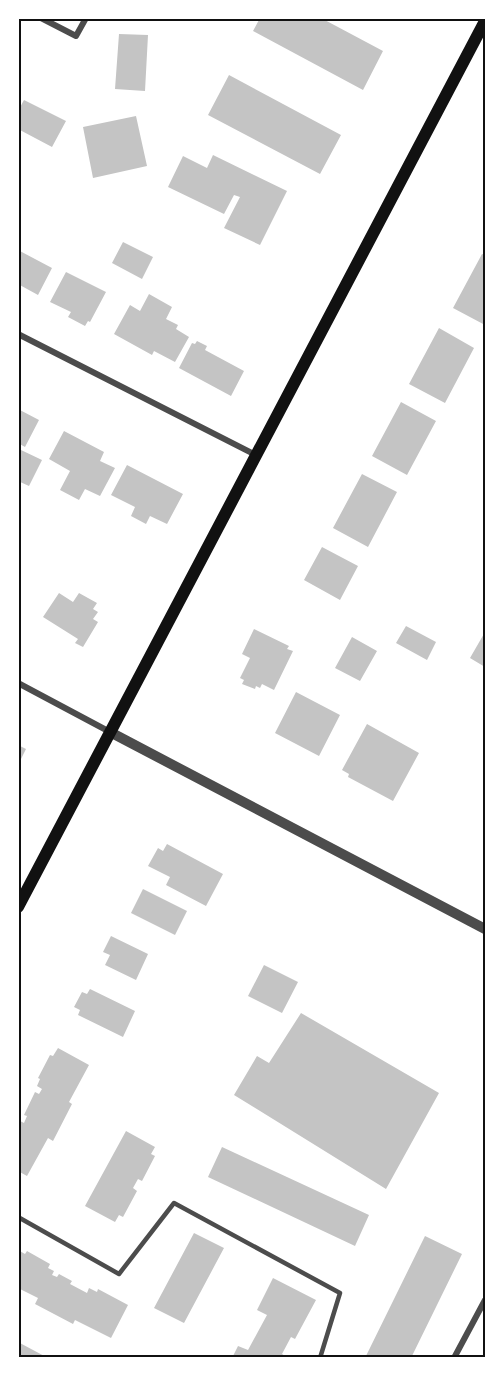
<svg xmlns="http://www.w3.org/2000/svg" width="503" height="1376" font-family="Lato,sans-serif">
	<rect width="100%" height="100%" fill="#fff"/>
	<path fill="#c4c4c4" d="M260 18H321L383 51 363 90 253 31Z
		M119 34 148 35 145 91 115 89Z
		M229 75 341 135 320 174 208 115Z
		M24 100 66 121 52 147 18 129V111Z
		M136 116 147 166 93 178 83 127Z
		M213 155 287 191 260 245 224 228 240 197 234 195 224 214 168 187 183 156 207 168Z
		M123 242 153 257 142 279 112 263Z
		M18 250 52 268 38 295 18 284Z
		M482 254 485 255V325L453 308Z
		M66 272 106 292 90 322 88 321 85 326 68 317 71 312 50 302Z
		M149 294 172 307 166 319 178 325 176 329 189 337 175 362 154 351 152 355 114 334 130 305 140 311Z
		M439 328 474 348 445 403 409 384Z
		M197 341 207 346 205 350 244 371 231 396 179 368 192 343 195 344Z
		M401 402 436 421 407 475 372 456Z
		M18 409 39 420 25 447 18 443Z
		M64 431 104 452 100 461 115 468 100 496 85 489 79 500 60 490 70 471 49 459Z
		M21 450 42 460 29 486 18 481V458Z
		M127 465 183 494 167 524 150 516 146 524 131 516 135 507 111 495Z
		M362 474 397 492 368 547 333 528Z
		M322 547 358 566 340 600 304 580Z
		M59 593 73 602 79 593 97 603 93 609 98 612 93 619 98 622 83 647 75 643 78 639 43 617Z
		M406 626 436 642 427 660 396 643Z
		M254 629 289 646 287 649 293 651 274 690 262 684 260 688 256 686 255 689 242 684 244 680 240 678 250 658 242 654Z
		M485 632V667L470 658Z
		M352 637 377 651 360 681 335 668Z
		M296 692 340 715 319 756 275 733Z
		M367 724 419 753 393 801 348 777 349 774 342 770Z
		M18 745 26 749 18 765Z
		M167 844 223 874 206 906 166 885 170 877 148 866 158 848 163 851Z
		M143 889 187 911 175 935 131 913Z
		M111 936 148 954 136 980 105 965 110 955 103 952Z
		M264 965 298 982 282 1013 248 996Z
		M90 989 135 1011 123 1037 78 1015 80 1010 74 1007 82 992 87 994Z
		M301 1013 439 1093 386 1189 234 1095 257 1056 269 1063Z
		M58 1048 89 1065 69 1102 72 1104 53 1141 48 1138 27 1176 18 1171V1126L20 1121 24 1123 27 1116 24 1115 35 1092 39 1094 42 1089 37 1086 40 1079 38 1078 50 1055 53 1056Z
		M126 1131 155 1147 151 1154 155 1156 142 1181 138 1179 133 1188 137 1191 123 1217 119 1215 115 1222 85 1206Z
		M222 1147 369 1215 355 1246 208 1177Z
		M194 1233 224 1248 184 1323 154 1308Z
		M425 1236 462 1254 411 1358H365Z
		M18 1250 25 1254 27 1251 50 1264 48 1268 54 1271 52 1275 57 1277 59 1274 72 1281 70 1284 87 1293 89 1288 97 1292 98 1289 128 1305 111 1338 75 1320 73 1324 35 1304 38 1298 18 1288Z
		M273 1278 316 1300 295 1339 291 1337 282 1354 285 1356 284 1358H232L238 1346 248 1350 267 1315 257 1310Z
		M18 1342 48 1358H18Z"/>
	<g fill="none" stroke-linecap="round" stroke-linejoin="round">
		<path stroke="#4c4c4c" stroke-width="4.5" d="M18 1217 119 1274 174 1203 340 1293 320 1358"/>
		<path stroke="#4c4c4c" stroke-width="6" d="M41 18 76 36 86 18
			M18 334 256 455
			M18 683 110 732
			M454 1358 485 1300"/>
		<path stroke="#4c4c4c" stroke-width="10" d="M110 732 485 929"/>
		<path stroke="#111" stroke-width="12" d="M18 907 485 21"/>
	</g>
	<rect width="503" height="1376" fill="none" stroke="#ffffff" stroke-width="39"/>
	<rect x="20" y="20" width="464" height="1336" fill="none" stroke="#111" stroke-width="2"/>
</svg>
